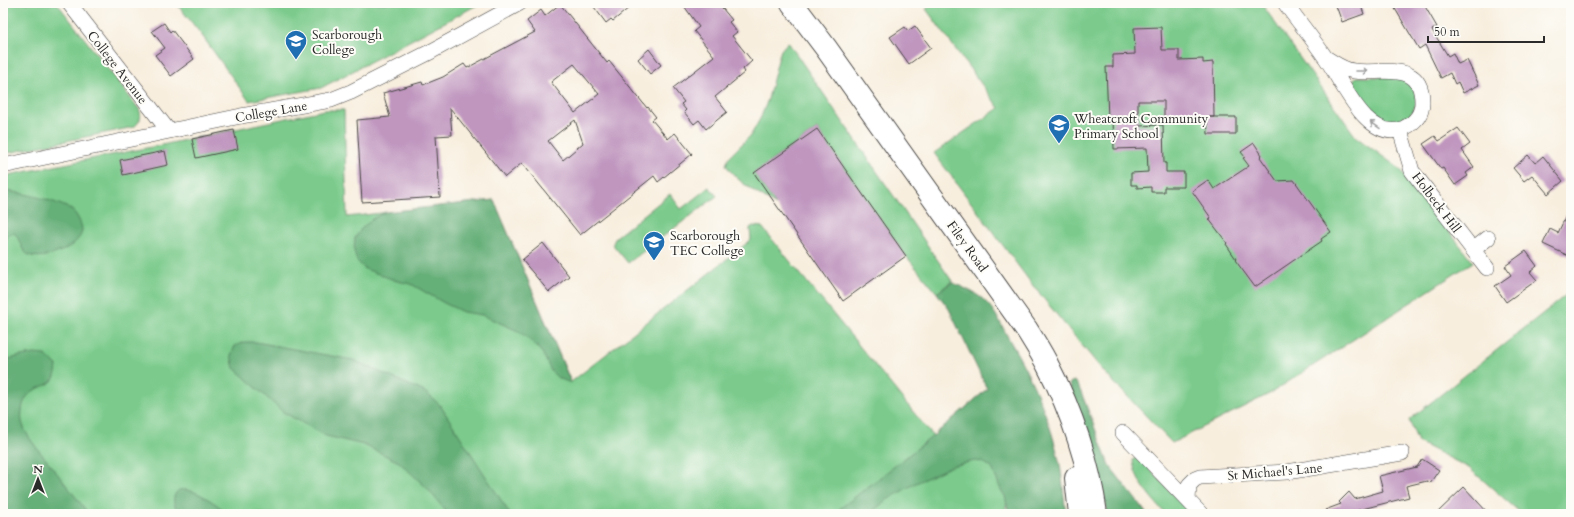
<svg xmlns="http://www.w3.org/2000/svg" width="1574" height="517" font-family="Cardo,serif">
	<rect width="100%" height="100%" fill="#fdfcf7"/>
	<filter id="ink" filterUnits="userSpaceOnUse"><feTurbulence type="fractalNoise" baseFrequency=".025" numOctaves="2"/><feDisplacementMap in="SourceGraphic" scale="8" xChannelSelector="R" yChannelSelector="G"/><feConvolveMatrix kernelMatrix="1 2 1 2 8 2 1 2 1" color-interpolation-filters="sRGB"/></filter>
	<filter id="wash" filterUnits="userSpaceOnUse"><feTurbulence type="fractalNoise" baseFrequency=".012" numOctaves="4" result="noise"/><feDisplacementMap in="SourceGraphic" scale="16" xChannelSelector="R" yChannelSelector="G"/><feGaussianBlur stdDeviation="0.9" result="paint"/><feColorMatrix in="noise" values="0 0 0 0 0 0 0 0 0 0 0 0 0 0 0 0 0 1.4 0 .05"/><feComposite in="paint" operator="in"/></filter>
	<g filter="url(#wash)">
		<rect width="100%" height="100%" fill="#f8eede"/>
		<path fill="#7ccb8c" stroke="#547b5c" d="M3 3H57L139 109C142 117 141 121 134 127L3 154Z
			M176 3H481L321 88 249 101 201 34Z
			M934 3H1261L1356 137 1400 169 1473 262 1271 393 1172 443 1104 372 1034 287 934 153 999 108 926 9Z
			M788 42 952 281 937 293 906 256 817 129 754 173 776 205C758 194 738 183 726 165L729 157 751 135 761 117 768 99 779 56 781 50Z
			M1356 77H1395L1406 80 1415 91 1416 104 1409 119C1378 131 1370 107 1354 85V79Z
			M324 110H344L347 217 494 200 571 382 751 240 750 228 753 226 762 227 933 436 987 389 1010 474 1005 514H3V176L162 145Z
			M709 187 717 196 628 263 614 246 613 243 616 237 670 194 681 209Z
			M1571 291V514H1522L1469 468 1418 442 1409 420Z
			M1138 456 1191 514H1166C1153 500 1134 480 1133 460Z"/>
		<path fill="#65af78" stroke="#486d52" d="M3 191C18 191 62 202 73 211 77 215 82 224 82 230 81 247 43 262 29 255 20 251 21 239 14 233L10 234 3 244Z
			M494 200 571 383 558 378 551 371 543 354 537 347 529 339 518 331 482 315 463 312 444 303 411 284 397 281 365 269 357 261 354 251 355 238 361 229 372 219 385 212Z
			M952 282C963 288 976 292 986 302 996 312 1003 328 1010 341 1033 380 1051 421 1060 465 1063 481 1064 498 1066 514H1009L1005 496 1001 490 992 468 983 462 975 461 952 466 914 484 887 500 869 514H833L933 436 987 389 949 309 937 293Z
			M244 342H256L353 360 425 392 440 405 510 514H448L427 488 399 462 364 445 326 436 283 412 234 368 231 355 235 346Z
			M34 354 45 355 57 365C56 392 38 381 26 398 22 404 20 418 23 425 27 437 37 448 45 458 60 477 74 495 89 514H3V361L20 356Z
			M1074 381 1078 385 1083 397 1109 465 1147 514H1108L1098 472 1069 384 1071 382Z
			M179 490C196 487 216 505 230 514H180C174 506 170 497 179 490Z"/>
		<g id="blocks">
			<path fill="#c096bf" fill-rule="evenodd" d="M591 3H635L613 21 611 19 606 23Z
				M682 3H718L732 20 729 22 737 32 732 36 752 61 743 69 745 72 715 97 727 112 706 129 699 120 694 124 684 112 686 110 681 104 684 102 673 88 714 56 694 31 699 27Z
				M1335 3H1360L1364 14 1342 22Z
				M1401 3H1423L1437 27 1432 30 1448 56 1453 53 1458 64 1467 60 1479 85 1463 93 1458 82 1455 84 1450 73 1441 78 1425 45 1419 49 1394 7Z
				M560 4 607 63 609 61 647 108 648 107 656 117 652 120 668 139 675 133 692 154 658 182 654 176 580 235 522 163 505 177 450 108 452 135 436 136 440 197 362 202 357 120 390 117 383 93 422 82 423 85 443 77 464 64 467 68 535 32 527 21 541 10 545 16ZM574 64 599 94 575 113 551 82ZM575 120 583 143 563 160 548 141Z
				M164 23 170 32 172 30 194 59 171 76 155 55 165 48 152 31Z
				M915 26 931 48 909 64 890 37 905 27 908 31Z
				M1161 27 1162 50H1179V60L1203 59V63L1213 62 1214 117 1164 118V101H1138V126L1163 125 1164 163H1166V172H1184V187H1164V192H1151V187L1137 188V185H1131V173L1148 172 1147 148 1114 149 1113 119H1108L1106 67H1113V55L1135 54 1134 28Z
				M649 49 661 65 650 74 638 59Z
				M1207 117H1236V134H1208Z
				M1458 128 1470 144 1462 150 1474 167 1466 173 1468 176 1455 185 1443 168 1441 169 1423 144 1435 136 1439 141Z
				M817 129 906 256 843 301 754 173Z
				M234 130 238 149 196 158 192 139Z
				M1254 143 1262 155 1260 157 1277 181 1294 180 1331 232 1321 239 1322 241 1255 287 1235 260 1236 259 1226 244 1227 243 1209 219 1211 218 1192 191 1208 180 1214 189 1249 166 1243 158 1245 157 1241 152Z
				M165 151 168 165 123 175 120 160Z
				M1528 155 1535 163 1543 156 1563 181 1548 194 1532 175 1524 181 1513 168Z
				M1571 205V257L1543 244 1550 229 1558 233Z
				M543 243 569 276 549 292 522 260Z
				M1526 251 1537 266 1530 272 1537 280 1506 302 1495 286 1511 275 1505 266Z
				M1422 459 1439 470 1430 483 1427 481 1406 486 1409 497 1343 514H1327L1325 510 1341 504 1339 502 1349 492 1355 499 1383 491 1379 476 1417 467Z
				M1464 487 1489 514H1436Z"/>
		</g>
	</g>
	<g filter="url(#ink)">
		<use href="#blocks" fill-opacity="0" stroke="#4a4846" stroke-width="1"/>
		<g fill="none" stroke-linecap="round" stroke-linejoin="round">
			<g stroke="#4a4846" stroke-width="16">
				<path id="minor" d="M69 3 168 130
					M1285 3C1298 21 1312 38 1325 57 1341 78 1367 145 1404 128 1414 123 1422 115 1422 103 1423 59 1381 75 1354 71 1343 70 1335 63 1326 58
					M1400 130 1412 171 1487 268
					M3 166 241 116 331 100 351 92 432 51 520 3
					M1473 250 1488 238
					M1123 433 1201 514
					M1188 500 1189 485 1195 479 1200 477 1287 472 1402 453"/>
			</g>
			<g stroke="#4a4846" stroke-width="24">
				<path id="highway" d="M792 3 826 48 1027 330C1035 343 1043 355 1049 368 1071 410 1090 466 1096 514
					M1076 478 1080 514"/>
			</g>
			<use href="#minor" stroke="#fff" stroke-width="15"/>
			<use href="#highway" stroke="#fff" stroke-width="22"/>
		</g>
		<defs><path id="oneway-shaft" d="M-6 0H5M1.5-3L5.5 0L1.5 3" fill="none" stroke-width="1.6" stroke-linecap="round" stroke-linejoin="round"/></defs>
		<g stroke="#a0a0a0">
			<use href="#oneway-shaft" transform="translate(1362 71)"/>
			<use href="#oneway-shaft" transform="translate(1375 125) rotate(-145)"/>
		</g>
	</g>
	<defs>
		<g id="school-pin" transform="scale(1.15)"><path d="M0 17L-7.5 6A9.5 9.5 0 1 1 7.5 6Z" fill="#1f6fb2" stroke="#fdfcf7"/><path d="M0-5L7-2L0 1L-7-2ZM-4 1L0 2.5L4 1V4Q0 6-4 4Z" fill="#fff"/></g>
		<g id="university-pin" transform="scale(1.15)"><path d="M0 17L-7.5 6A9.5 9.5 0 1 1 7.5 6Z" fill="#1f6fb2" stroke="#fdfcf7"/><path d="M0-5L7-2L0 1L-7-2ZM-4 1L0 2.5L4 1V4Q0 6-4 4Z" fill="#fff"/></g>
	</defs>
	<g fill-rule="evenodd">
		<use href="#school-pin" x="296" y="41"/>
		<use href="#school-pin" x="1059" y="125"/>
		<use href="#university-pin" x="654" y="242"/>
	</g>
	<g text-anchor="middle" stroke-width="4" stroke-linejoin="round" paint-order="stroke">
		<g font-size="13" fill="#2b2b2b" stroke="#fdfcf7" text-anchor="start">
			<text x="312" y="39">Scarborough<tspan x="312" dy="15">College</tspan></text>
			<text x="1074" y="123">Wheatcroft Community<tspan x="1074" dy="15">Primary School</tspan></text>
			<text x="670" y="240">Scarborough<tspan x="670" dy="15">TEC College</tspan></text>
		</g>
		<g font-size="13" fill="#2b2b2b" stroke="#fdfcf7">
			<text transform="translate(118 67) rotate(52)" y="5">College Avenue</text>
			<text transform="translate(271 111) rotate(-10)" y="5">College Lane</text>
			<text transform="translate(1437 202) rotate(53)" y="5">Holbeck Hill</text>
			<text transform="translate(968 246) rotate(54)" y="5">Filey Road</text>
			<text transform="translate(1275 471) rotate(-5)" y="5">St Michael's Lane</text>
		</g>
	</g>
	<rect width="1574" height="517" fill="none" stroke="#fdfcf7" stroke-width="16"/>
	<g transform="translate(38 479)" stroke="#fdfcf7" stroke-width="3" paint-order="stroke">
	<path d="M0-3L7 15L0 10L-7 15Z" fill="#2b2b2b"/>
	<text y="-6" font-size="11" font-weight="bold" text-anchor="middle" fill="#2b2b2b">N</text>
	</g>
	<path d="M1428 36v6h116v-6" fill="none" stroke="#2b2b2b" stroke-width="2"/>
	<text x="1434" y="36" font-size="12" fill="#2b2b2b" stroke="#fdfcf7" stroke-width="3" paint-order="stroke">50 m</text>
</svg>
